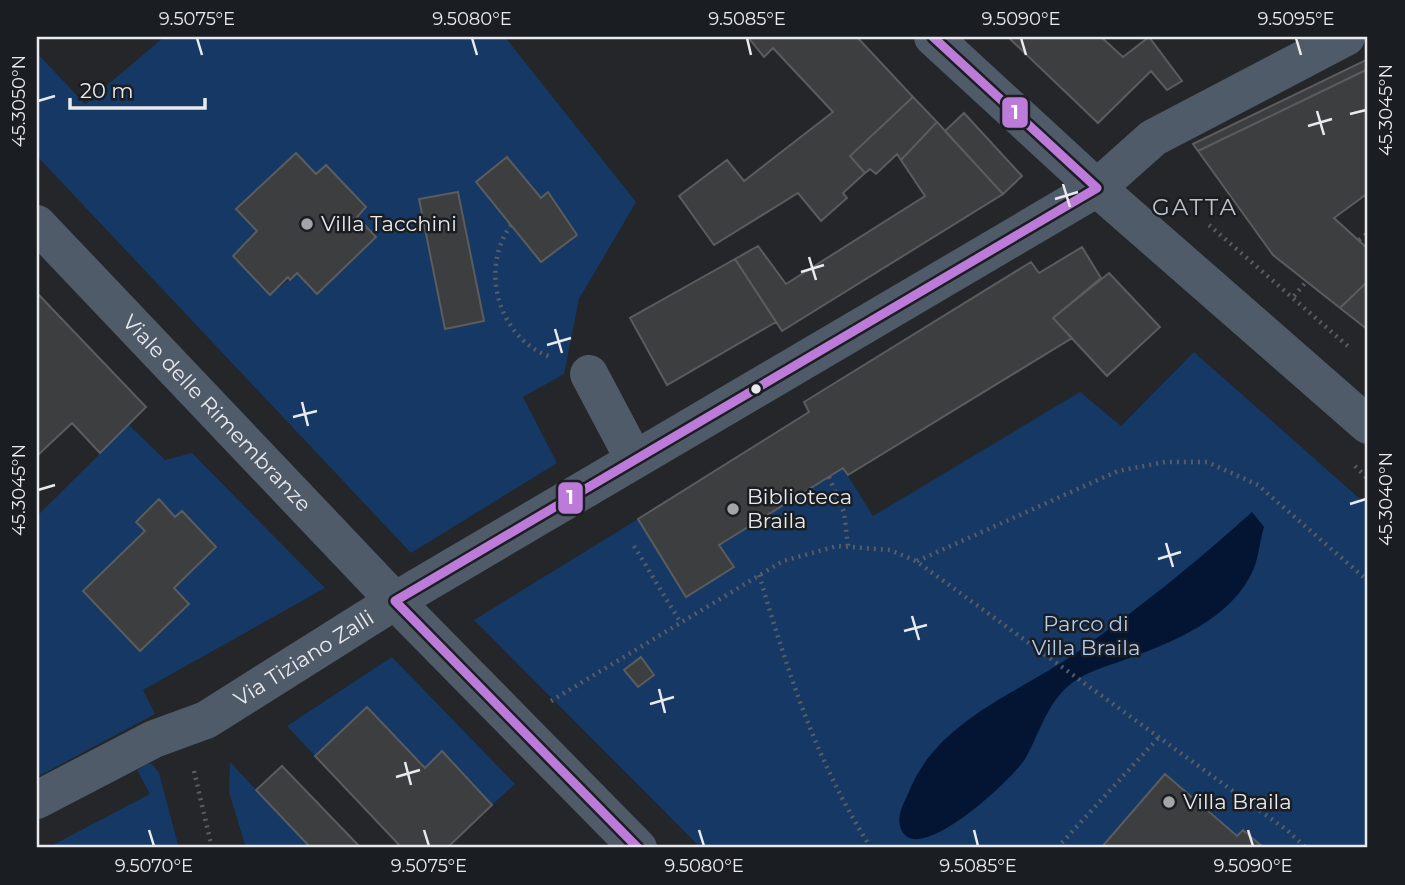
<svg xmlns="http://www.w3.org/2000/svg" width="1405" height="885" font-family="Montserrat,sans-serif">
	<rect width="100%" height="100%" fill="#242629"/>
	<path fill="#153864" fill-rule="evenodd" d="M164 37H505L636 202 579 299 564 374 523 397 557 463 411 553 37 156V53L85 104ZM296 153 316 174 326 165 366 208 357 217 317 294 297 273 270 295 233 256 257 231 237 209ZM457 192 484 321 446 328 420 199Z
		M1194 352 1368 506V848H701L474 620 638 519 686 596 733 567 719 545 843 468 873 516 1080 392 1121 426Z
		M129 425 165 460 192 453 325 588 143 690 155 714 37 777V516Z
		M392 657 515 784 492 805 442 752 425 768 367 707 315 756 287 726Z
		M230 762 311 848H246L229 792Z
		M147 764H152L159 773 179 848H47L150 794 137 770Z"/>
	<path fill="#031533" d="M1252 512 1264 527C1260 540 1259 555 1254 568 1233 619 1173 642 1124 660 1102 668 1081 673 1064 690 1045 709 1038 737 1025 759 1013 779 917 869 901 829 896 817 903 805 908 794 936 720 1020 693 1079 651 1139 608 1197 562 1252 512Z"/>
	<path fill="#3d3e40" stroke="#5a5c5e" stroke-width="2" d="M748 37H857L913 97 850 156 865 173 843 193 847 198 821 221 798 193 714 245 679 196 727 160 744 181 833 112 773 48 764 57Z
		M1008 37H1101L1123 57 1149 37 1182 81 1167 90 1151 71 1098 123Z
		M1368 59V69L1198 151 1193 144Z
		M1368 69V193L1334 218 1368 249V281L1340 308 1273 255 1198 151Z
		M913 97 937 122 901 160 897 154 876 174 870 169 865 173 850 156Z
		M964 113 1022 176 1003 194 945 131Z
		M937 122 1003 194 782 331 735 259 758 246 786 284 925 196 901 160Z
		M296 153 316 174 326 165 366 207 357 217 376 237 317 294 297 273 290 280 288 277 270 295 233 256 257 231 236 209Z
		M507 157 541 198 548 192 577 235 541 262 476 182Z
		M458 192 484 321 445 329 419 199Z
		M1082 247 1101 278 1053 318 1072 338 848 475 843 468 719 545 734 567 686 597 638 519 809 412 804 402 1031 262 1039 273Z
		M735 259 776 322 667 385 630 318Z
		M1109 273 1160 327 1107 376 1053 318Z
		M1368 281V330L1340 308Z
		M37 293 146 407 100 453 72 423 37 456Z
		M159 499 175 517 182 511 216 547 174 588 189 604 140 651 83 591 145 531 136 522Z
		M641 657 654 675 638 687 624 670Z
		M367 707 425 768 442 751 492 805 447 848H402L315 756Z
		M282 766 361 848H311L256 790Z
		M1165 774 1237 836 1243 830 1264 848H1101Z"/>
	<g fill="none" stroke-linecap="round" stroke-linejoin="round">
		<path stroke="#575d65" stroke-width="4.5" stroke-dasharray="2 5" stroke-linecap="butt" d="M511 225C479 269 498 339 551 357
			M1209 225 1350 348
			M1359 240 1368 233
			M1294 296 1306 282
			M1355 466 1368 479
			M829 477 844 512 848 546
			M634 546 681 623
			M917 561 1118 471 1165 462H1207L1258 485 1368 581
			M759 575C789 674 815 760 871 848
			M551 701 783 561 837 546 890 550 916 561 1288 831 1306 848
			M194 771 212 848
			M1057 848 1159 737"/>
		<g stroke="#505b69" stroke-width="38">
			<path d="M933 37 1097 188 1368 425"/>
			<path id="s1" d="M37 224 395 601 638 848"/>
			<path d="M589 374 634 459"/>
			<path id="s2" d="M37 800 154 739 206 720 395 601 1097 188 1153 138 1346 37"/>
		</g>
		<g stroke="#1a1d21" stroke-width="14">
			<path id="bus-1" d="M933 37 1097 188
				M395 601 1097 188
				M395 601 638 848"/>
		</g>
		<use href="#bus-1" stroke="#bd7bd9" stroke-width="9"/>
	</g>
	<path fill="none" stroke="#e8eaed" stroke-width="2.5" d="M197 38 202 55M472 38 477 55M747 38 751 55M1021 38 1026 55M1296 38 1301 55M38 101 55 96M1317 111 1324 135M1350 114 1366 110M1308 126 1332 119M1063 184 1070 207M1055 199 1078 192M809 257 816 280M801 272 824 265M555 329 562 353M547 345 571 338M302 402 308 426M293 417 317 411M38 490 55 485M1350 504 1366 499M1166 543 1173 567M1158 559 1181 552M912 616 919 640M904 631 927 625M659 689 665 713M650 704 674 697M405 762 411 785M396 777 420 770M149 830 154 846M424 830 429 846M699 830 704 846M974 830 978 846M1248 830 1253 846"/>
	<g fill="#a3a5a8" stroke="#1a1d21" stroke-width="2.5">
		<circle cx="307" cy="224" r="7"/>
		<circle cx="733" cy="509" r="7"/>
		<circle cx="1169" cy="802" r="7"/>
	</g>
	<circle fill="#e8eaed" stroke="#1a1d21" stroke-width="2.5" cx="756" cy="389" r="6"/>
	<g text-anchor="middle" stroke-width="5" stroke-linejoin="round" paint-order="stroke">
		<g font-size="21" fill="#e8eaed" stroke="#1a1d21" text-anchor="start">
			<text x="321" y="231">Villa Tacchini</text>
			<text x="747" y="504">Biblioteca<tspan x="747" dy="24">Braila</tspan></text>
			<text x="1183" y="809">Villa Braila</text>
		</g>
		<g font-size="21" fill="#e8eaed" stroke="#1a1d21">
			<text dy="7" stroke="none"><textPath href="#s1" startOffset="261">Viale delle Rimembranze</textPath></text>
			<text dy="7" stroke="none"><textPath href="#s2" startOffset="303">Via Tiziano Zalli</textPath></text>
		</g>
		<g font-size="21" fill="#b0cbf0" stroke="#1a1d21">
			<text x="1086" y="631">Parco di<tspan x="1086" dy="24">Villa Braila</tspan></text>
		</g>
		<g font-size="23" letter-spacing="2" fill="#bfc3c9" stroke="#1a1d21">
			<text x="1195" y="215">GATTA</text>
		</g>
	</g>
	<g stroke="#1a1d21" stroke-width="2.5">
		<rect x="1001" y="96" width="28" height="33" rx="7" fill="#bd7bd9"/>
		<rect x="557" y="481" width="27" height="34" rx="7" fill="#bd7bd9"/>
	</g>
	<g font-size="19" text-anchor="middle" font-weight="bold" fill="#fff">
		<text x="1015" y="119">1</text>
		<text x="570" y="504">1</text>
	</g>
	<rect width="1405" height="885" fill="none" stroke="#1a1d21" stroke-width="77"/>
	<path d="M70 98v10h135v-10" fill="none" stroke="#e8eaed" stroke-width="3.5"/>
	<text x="80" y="98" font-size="21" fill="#e8eaed" stroke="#1a1d21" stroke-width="5" paint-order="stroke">20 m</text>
	<rect x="38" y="38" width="1328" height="808" fill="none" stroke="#e8eaed" stroke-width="2.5"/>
	<g font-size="18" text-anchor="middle" fill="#e8eaed">
		<text x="197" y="25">9.5075°E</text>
		<text x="472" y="25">9.5080°E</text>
		<text x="747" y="25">9.5085°E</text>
		<text x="1021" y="25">9.5090°E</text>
		<text x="1296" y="25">9.5095°E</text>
		<text transform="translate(19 101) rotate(-90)" y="6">45.3050°N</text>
		<text transform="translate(1386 110) rotate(-90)" y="6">45.3045°N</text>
		<text transform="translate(19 490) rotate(-90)" y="6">45.3045°N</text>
		<text transform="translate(1386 499) rotate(-90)" y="6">45.3040°N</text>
		<text x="154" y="872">9.5070°E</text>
		<text x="429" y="872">9.5075°E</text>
		<text x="704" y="872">9.5080°E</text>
		<text x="978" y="872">9.5085°E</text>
		<text x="1253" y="872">9.5090°E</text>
	</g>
</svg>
